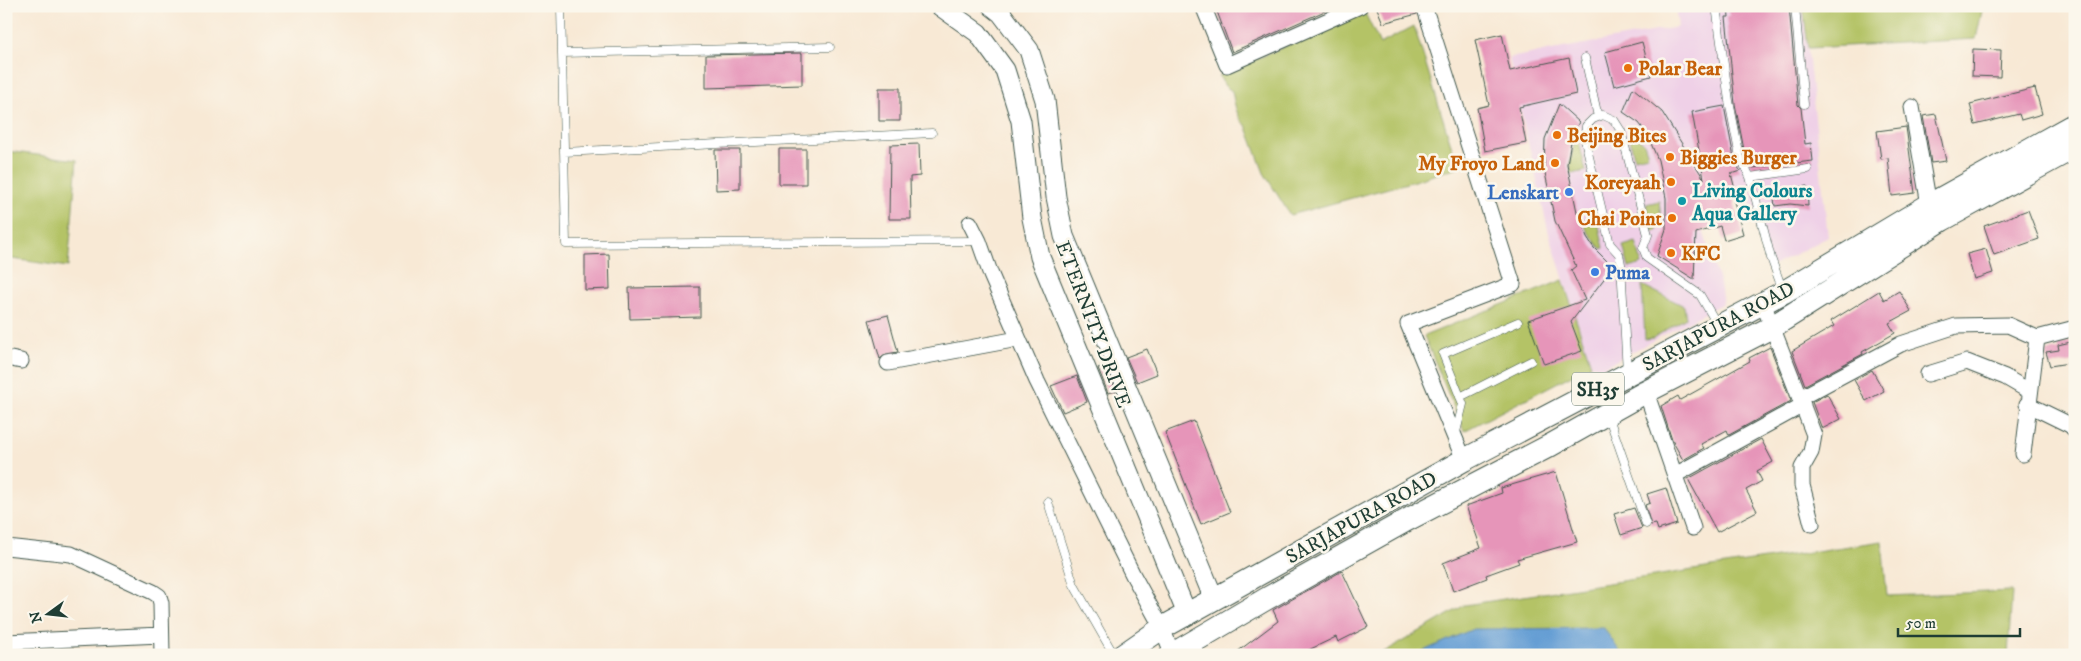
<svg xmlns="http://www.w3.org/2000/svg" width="2081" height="661" font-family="'IM FELL DW Pica',serif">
	<rect width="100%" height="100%" fill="#fbf7ec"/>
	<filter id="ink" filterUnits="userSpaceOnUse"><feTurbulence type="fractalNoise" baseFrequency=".02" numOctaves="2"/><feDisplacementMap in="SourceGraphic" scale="10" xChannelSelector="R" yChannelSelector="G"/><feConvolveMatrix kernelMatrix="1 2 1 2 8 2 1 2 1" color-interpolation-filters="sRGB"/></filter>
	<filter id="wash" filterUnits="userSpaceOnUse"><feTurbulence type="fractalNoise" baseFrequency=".0096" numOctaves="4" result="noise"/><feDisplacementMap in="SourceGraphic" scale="20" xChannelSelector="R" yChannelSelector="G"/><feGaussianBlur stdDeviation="1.12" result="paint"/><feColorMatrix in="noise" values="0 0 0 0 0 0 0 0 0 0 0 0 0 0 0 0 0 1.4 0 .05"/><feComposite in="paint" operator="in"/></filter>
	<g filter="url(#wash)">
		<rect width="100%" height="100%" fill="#f8e9d5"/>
		<path fill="#efd0e7" d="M1675 6H1803L1828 237 1767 269 1745 192 1696 208 1720 284 1723 303 1602 368 1591 365 1548 230 1509 58 1678 27Z"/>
		<path fill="#b4c366" stroke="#6a804d" d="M1803 6H1983L1976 39 1808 48Z
			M1364 11 1380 44 1414 26 1458 167 1418 180 1290 215 1264 173 1246 125C1237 120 1234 101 1232 91L1225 86 1219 76Z
			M1632 133 1644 143 1648 155 1634 158 1629 134Z
			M1578 138 1586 171 1571 174 1570 163 1575 139Z
			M6 151 77 160 68 267 6 258Z
			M1659 201 1661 217 1657 231 1653 232 1646 204Z
			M1597 217 1604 248 1601 249 1587 231 1583 220Z
			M1636 242 1642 264 1629 268 1623 246Z
			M1563 280 1591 365 1464 431 1424 336Z
			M1642 285 1684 306 1686 318 1653 338 1645 339Z
			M1882 541 1887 596 2012 591 2008 655H1379L1465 605Z"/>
		<path fill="#659ed4" stroke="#426e84" d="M1604 628 1622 655H1414L1473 629Z"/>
		<g id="blocks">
			<path fill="#e695b9" d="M1215 6H1336L1232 52Z
				M1376 6H1415L1417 14 1383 23Z
				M1728 6H1789L1798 105 1801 108 1805 144 1811 143 1813 161 1752 168 1745 155 1735 104 1726 17H1729Z
				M1502 34 1510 71 1569 58 1576 94 1519 107 1526 143 1485 151 1477 108 1489 105 1475 40Z
				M1642 42 1651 76 1614 86 1605 52Z
				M1973 49 2001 50 2000 77 1972 76Z
				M802 53V85L706 88V55Z
				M879 88H900V121H879Z
				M1633 88 1662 112 1704 179 1692 112 1724 106 1734 158 1740 171 1731 174 1736 193 1732 194 1743 234 1724 240 1720 226 1696 233 1694 279 1657 256 1666 229V198L1658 160 1647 134 1639 123 1623 112Z
				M2035 88 2042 114 2021 120 2019 114 1975 125 1970 104Z
				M1559 104 1579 122 1572 136 1567 164 1577 212 1587 237 1594 248 1613 267 1571 322 1582 351 1544 364 1528 320 1585 300 1571 270 1576 266 1555 221 1544 168 1545 139Z
				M1936 114 1946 161 1931 163 1923 116Z
				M1906 127 1915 193 1892 196 1888 158 1881 159 1877 131Z
				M919 144 920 176 910 177 911 219H889L890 145Z
				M779 149H806V184H779Z
				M715 150H740V189L716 190Z
				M1807 186 1808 206 1790 204 1775 206 1773 191Z
				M2028 210 2039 239 1994 255 1984 226Z
				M1986 249 1993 273 1974 279 1967 254Z
				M609 254 610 289 585 290V255Z
				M700 287V317L630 319 629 288Z
				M1879 291 1884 300 1899 291 1911 311 1889 323 1895 333 1862 352 1863 354 1805 385 1792 351 1834 326 1831 321Z
				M888 315 898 352 886 354 880 359 869 320Z
				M2075 341V362L2050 366 2046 352 2059 350 2058 345Z
				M1770 347 1791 401 1729 435 1727 430 1701 444 1704 448 1683 460 1672 440 1661 406 1678 396 1680 400 1750 361 1749 358Z
				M1147 349 1157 374 1137 382 1126 357Z
				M1105 365 1116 391 1108 393 1098 368Z
				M1872 370 1884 391 1866 401 1854 380Z
				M1077 376 1087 402 1063 412 1051 386Z
				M1827 394 1841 419 1822 429 1812 402Z
				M1194 421 1230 512 1201 524 1165 432Z
				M1761 439 1773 462 1757 471 1762 481 1746 490 1757 511 1717 532 1688 479Z
				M1556 472 1577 542 1517 559 1519 563 1486 575 1487 578 1453 591 1443 563 1481 548 1466 506 1502 493 1501 488Z
				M1666 488 1677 524 1658 530 1656 524 1651 525 1645 505 1650 503 1647 494Z
				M1634 508 1642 528 1621 535 1614 514Z
				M1342 571 1368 627 1338 642 1336 637 1298 655H1233L1278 621 1273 610Z"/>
		</g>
	</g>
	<g filter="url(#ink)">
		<use href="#blocks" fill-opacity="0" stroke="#40574c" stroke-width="1"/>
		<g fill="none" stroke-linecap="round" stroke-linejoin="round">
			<g stroke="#40574c" stroke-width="9">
				<path id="service" d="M561 6 566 244 979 241
					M1716 6 1729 101 1740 157 1750 177 1771 258 1783 291
					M1795 6 1804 104
					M562 53 830 47
					M1585 58 1598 117
					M564 152 932 133
					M1750 177 1808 169
					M1627 372 1621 264 1619 254 1610 244 1585 140 1586 126 1593 119 1603 115 1614 120 1621 131 1648 235 1643 248 1647 258 1700 295 1717 324
					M1460 397 1531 361
					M1608 415 1646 524
					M1455 436 1463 404 1443 354 1518 322
					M1048 502 1074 585 1114 655"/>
			</g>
			<g stroke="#40574c" stroke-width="17">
				<path id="minor" d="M1203 6 1227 65 1360 6
					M1424 6 1513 284 1408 324 1464 460
					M1912 107 1929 205
					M970 223 979 241 991 275 1037 381 1133 575 1162 628 1173 655
					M1763 303 1814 435 1811 452 1802 468V485L1812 524
					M6 358 21 361
					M888 363 1018 339
					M1928 374 1967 362 2005 377 2029 391
					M1646 392 1693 528
					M1800 398 1901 344 1956 326 2008 325 2037 338 2075 328
					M2027 404 2070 425 2075 430
					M2023 454 2037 338
					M1675 475 1803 405
					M6 547 71 554 153 592 159 596 161 603 162 655
					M6 642 161 635"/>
			</g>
			<g stroke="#40574c" stroke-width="21">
				<path id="tertiary" d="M940 6 978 33 1005 70 1021 121 1032 218 1040 257 1187 614
					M992 6 1001 13 1029 50 1045 100 1056 197 1064 236 1214 599"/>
			</g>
			<g stroke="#40574c" stroke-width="24">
				<path id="primary" d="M1123 655 1162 628 1464 460 1784 292 1929 205 2075 124
					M1171 655 1266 599 1407 520 1551 445 1642 394 1772 327 1942 220 2075 147"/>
			</g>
			<use href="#service" stroke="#fff" stroke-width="8"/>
			<use href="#minor" stroke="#fff" stroke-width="15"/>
			<use href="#tertiary" stroke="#fff" stroke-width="19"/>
			<use href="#primary" stroke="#fff" stroke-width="22"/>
		</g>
	</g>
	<g fill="#e8710a" stroke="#fbf7ec" stroke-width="2">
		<circle cx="1628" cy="68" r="5"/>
		<circle cx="1557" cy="135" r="5"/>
		<circle cx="1670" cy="157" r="5"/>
		<circle cx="1555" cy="163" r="5"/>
		<circle cx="1671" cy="182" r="5"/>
		<circle cx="1672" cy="218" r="5"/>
		<circle cx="1671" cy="253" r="5"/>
	</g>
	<g fill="#3f7fe0" stroke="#fbf7ec" stroke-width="2">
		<circle cx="1569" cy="192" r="5"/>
		<circle cx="1595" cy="272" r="5"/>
	</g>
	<circle fill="#0f9aa8" stroke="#fbf7ec" stroke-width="2" cx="1682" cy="201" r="5"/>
	<g text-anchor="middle" stroke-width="5" stroke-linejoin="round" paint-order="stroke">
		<rect fill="#fbf7ec" stroke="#61756b" stroke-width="1" x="1572" y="372.5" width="52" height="33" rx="4"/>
		<g font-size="19" font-weight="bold" fill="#1f3d34">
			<text x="1598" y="396">SH35</text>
		</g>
		<g font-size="20" font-weight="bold" fill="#c56008" stroke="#fbf7ec" text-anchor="start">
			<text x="1638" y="75">Polar Bear</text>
			<text x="1567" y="142">Beijing Bites</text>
			<text x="1680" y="164">Biggies Burger</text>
			<text x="1545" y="170" text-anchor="end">My Froyo Land</text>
			<text x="1661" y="189" text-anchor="end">Koreyaah</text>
			<text x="1662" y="225" text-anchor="end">Chai Point</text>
			<text x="1681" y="260">KFC</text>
		</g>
		<g font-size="20" font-weight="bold" fill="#0d838f" stroke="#fbf7ec" text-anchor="start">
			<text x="1692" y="197">Living Colours<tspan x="1692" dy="23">Aqua Gallery</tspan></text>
		</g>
		<g font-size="20" font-weight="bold" fill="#366cbe" stroke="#fbf7ec" text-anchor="end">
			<text x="1559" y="199">Lenskart</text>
			<text x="1605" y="279" text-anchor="start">Puma</text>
		</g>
		<g font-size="20" fill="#1f3d34" stroke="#fbf7ec">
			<text transform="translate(1094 324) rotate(69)" y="7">ETERNITY DRIVE</text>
			<text transform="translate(1718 326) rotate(-28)" y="7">SARJAPURA ROAD</text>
			<text transform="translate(1361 517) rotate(-29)" y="7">SARJAPURA ROAD</text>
		</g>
	</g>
	<rect width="2081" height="661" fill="none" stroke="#fbf7ec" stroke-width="25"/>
	<g transform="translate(48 614) rotate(255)" stroke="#fbf7ec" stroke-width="4" paint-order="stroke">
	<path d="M0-4L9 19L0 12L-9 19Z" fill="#1f3d34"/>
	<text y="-8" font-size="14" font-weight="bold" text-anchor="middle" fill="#1f3d34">N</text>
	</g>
	<path d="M1898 628v8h122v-8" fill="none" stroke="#1f3d34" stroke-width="2.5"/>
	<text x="1906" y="628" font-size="15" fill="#1f3d34" stroke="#fbf7ec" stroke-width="4" paint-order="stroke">50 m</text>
</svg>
